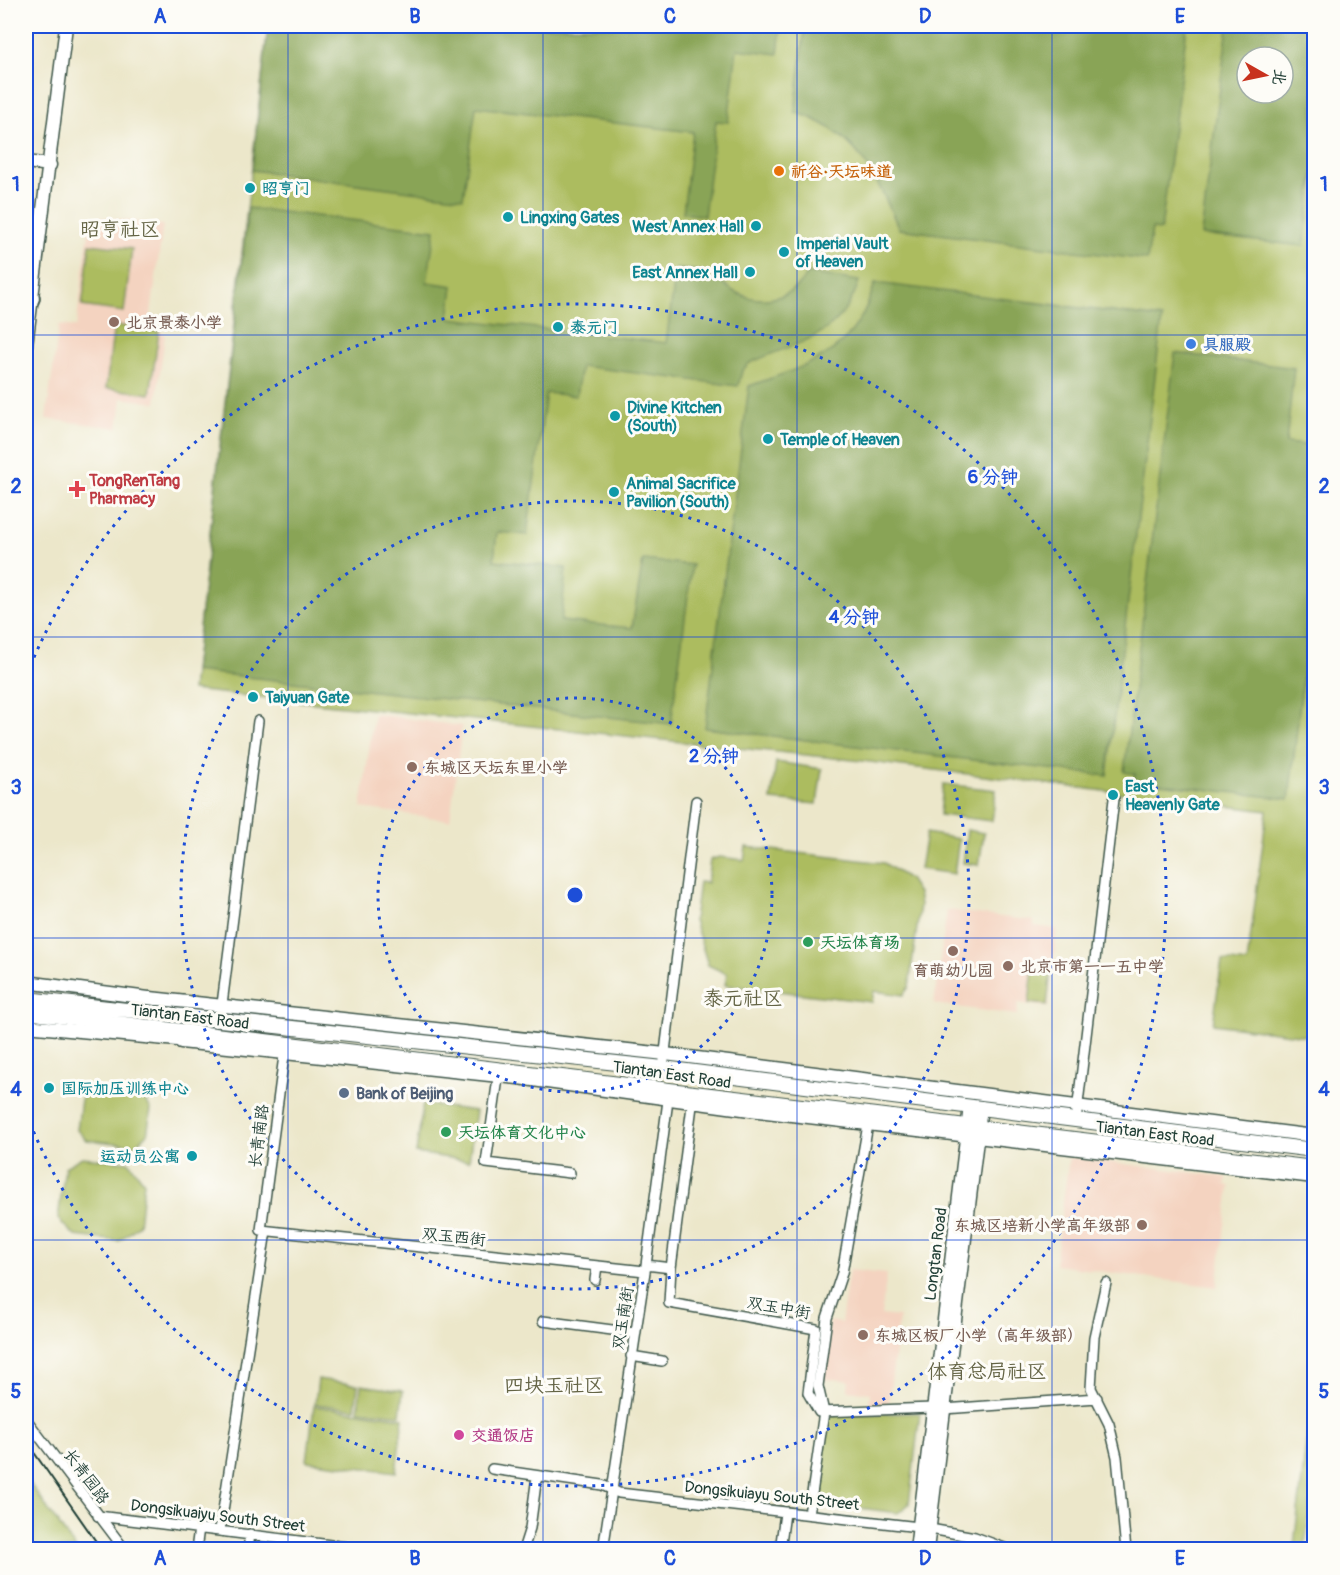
<svg xmlns="http://www.w3.org/2000/svg" width="1340" height="1575" font-family="Pangolin,'LXGW WenKai TC',sans-serif">
	<rect width="100%" height="100%" fill="#fdfcf7"/>
	<filter id="ink" filterUnits="userSpaceOnUse"><feTurbulence type="fractalNoise" baseFrequency=".0167" numOctaves="2"/><feDisplacementMap in="SourceGraphic" scale="12" xChannelSelector="R" yChannelSelector="G"/><feConvolveMatrix kernelMatrix="1 2 1 2 8 2 1 2 1" color-interpolation-filters="sRGB"/></filter>
	<filter id="wash" filterUnits="userSpaceOnUse"><feTurbulence type="fractalNoise" baseFrequency=".008" numOctaves="4" result="noise"/><feDisplacementMap in="SourceGraphic" scale="24" xChannelSelector="R" yChannelSelector="G"/><feGaussianBlur stdDeviation="1.35" result="paint"/><feColorMatrix in="noise" values="0 0 0 0 0 0 0 0 0 0 0 0 0 0 0 0 0 1.4 0 .05"/><feComposite in="paint" operator="in"/></filter>
	<g filter="url(#wash)">
		<rect width="100%" height="100%" fill="#ece7ca"/>
		<path fill="#f4d3c0" d="M91 216 163 225 150 321 154 322 155 330 165 334 156 403 122 398 118 428 46 419 59 325 76 327Z
			M374 714 462 726 450 820 361 808Z
			M947 910 1034 921V926L1057 929 1048 1007 1018 1003 1017 1015 934 1004Z
			M1069 1157 1227 1177 1226 1185 1230 1186 1217 1287 1055 1265Z
			M849 1270 887 1274 881 1315 899 1317 888 1408 869 1406 870 1393 848 1390 849 1380 821 1379 830 1321 841 1323Z"/>
		<path fill="#acbc5f" stroke="#667c4a" stroke-width="1.5" fill-rule="evenodd" d="M268 26H1314V1037L1213 1024 1222 960 1247 963 1267 811 862 761 192 690ZM1247 57H1283V93H1247Z
			M90 244 132 249 124 312 82 306Z
			M114 325 159 331 150 394 106 388Z
			M776 762 822 769 817 804 771 800Z
			M943 784 996 790 992 821 940 815Z
			M967 830 984 833 979 865 963 863Z
			M926 833 959 839 954 874 920 869Z
			M746 847 884 863 909 879 918 893 920 905 909 987 903 995 874 991 872 1002 725 985 727 974 708 965 694 920 699 882 707 883 710 860 719 857 744 860Z
			M1033 969 1051 971 1047 1005 1029 1003Z
			M92 1089 142 1095 151 1109 147 1135 135 1145 86 1140 77 1130 81 1099Z
			M423 1104 476 1111 469 1161 416 1153Z
			M82 1157 129 1162 144 1182 139 1225 119 1241 75 1236 58 1219 65 1167Z
			M318 1379 358 1385 355 1409 315 1404Z
			M1314 1379V1475L1305 1547 1294 1545Z
			M361 1385 403 1391 400 1415 358 1410Z
			M314 1406 403 1418 396 1472 307 1461Z
			M920 1413 909 1504 898 1513 813 1502 825 1420 828 1415Z
			M26 1478 76 1549H26Z"/>
		<path fill="#89a456" stroke="#547045" stroke-width="1.5" fill-rule="evenodd" d="M268 26H781L778 54 737 49 728 122 716 121 704 216 683 213 693 132 476 107 463 198 252 170Z
			M805 26H1187L1161 230 1152 229 1147 260 899 229C875 174 856 131 795 112Z
			M1228 26H1314V169L1304 246 1201 235ZM1247 57H1283V93H1247Z
			M248 208 435 230 427 282 453 286 449 318 666 343 676 269C686 270 698 270 709 273 718 275 725 287 735 292 762 306 792 299 808 273L859 281C840 341 797 340 748 364L742 371 738 386 581 366 576 396 546 393 527 535 497 532 494 560 566 568 561 621 632 628 643 560 692 565 671 724 194 671Z
			M875 283 1162 318 1107 776 705 728 749 386C812 363 854 356 875 283Z
			M1175 353 1294 368 1286 443 1314 446V581L1289 799 1134 781 1135 774 1124 772Z"/>
	</g>
	<g filter="url(#ink)">
		<g fill="none" stroke-linecap="round" stroke-linejoin="round">
			<g stroke="#3e564a" stroke-width="12">
				<path id="street" d="M221 1012 258 721
					M285 1048 261 1230 645 1271
					M664 1060 696 801
					M499 1071 486 1163 570 1173
					M1077 1112 1114 799
					M646 1265 671 1268 669 1303 816 1329 808 1393 819 1412 933 1408
					M671 1268 693 1098
					M595 1280 597 1266
					M1106 1283 1094 1337 1091 1388 1109 1424 1117 1457 1126 1550
					M543 1321 635 1333
					M631 1356 662 1361
					M944 1409 1097 1398
					M26 1419 125 1550
					M492 1469 602 1485 619 1493 919 1527 975 1537 1010 1550
					M809 1514 824 1412 818 1386 827 1318 842 1273 869 1119
					M98 1516 371 1550
					M220 1530 266 1231
					M196 1550 199 1528
					M248 1550 250 1534
					M523 1550 530 1528 537 1476
					M603 1550 646 1265 669 1093
					M780 1550 785 1513"/>
			</g>
			<g stroke="#3e564a" stroke-width="15">
				<path id="secondary" d="M26 162 50 165
					M26 345 66 26
					M26 982 156 999
					M150 998 665 1054 1314 1136
					M26 1026 188 1041
					M181 1042 518 1078 750 1110 1314 1177
					M916 1550 970 1106
					M927 1550 981 1107
					M1314 1550V1543"/>
			</g>
			<g stroke="#3e564a" stroke-width="16">
				<path id="primary" d="M26 999 663 1068 1314 1150
					M26 1012 1314 1168"/>
			</g>
			<g stroke="#3e564a" stroke-width="20">
				<path id="highway" d="M26 297 31 298"/>
			</g>
			<use href="#street" stroke="#fff" stroke-width="9"/>
			<use href="#secondary" stroke="#fff" stroke-width="12"/>
			<use href="#primary" stroke="#fff" stroke-width="14"/>
			<use href="#highway" stroke="#fff" stroke-width="16"/>
			<path stroke="#1f3d34" stroke-width="2" d="M26 1441 102 1550"/>
		</g>
	</g>
	<path fill="none" stroke="#1d4ed8" stroke-width="1.5" stroke-opacity="0.55" d="M288 26V1550M543 26V1550M797 26V1550M1052 26V1550M26 335H1314M26 637H1314M26 938H1314M26 1240H1314"/>
	<g fill="none" stroke="#1d4ed8" stroke-width="3" stroke-dasharray="3 6">
		<circle cx="575" cy="895" r="197"/>
		<circle cx="575" cy="895" r="394"/>
		<path d="M27 674A591 591 0 1 1 27 1116"/>
	</g>
	<circle fill="#e8710a" stroke="#fdfcf7" stroke-width="2" cx="779" cy="171" r="6"/>
	<g fill="#0f9aa8" stroke="#fdfcf7" stroke-width="2">
		<circle cx="250" cy="188" r="6"/>
		<circle cx="508" cy="217" r="6"/>
		<circle cx="756" cy="226" r="6"/>
		<circle cx="784" cy="252" r="6"/>
		<circle cx="750" cy="272" r="6"/>
		<circle cx="558" cy="327" r="6"/>
		<circle cx="615" cy="416" r="6"/>
		<circle cx="768" cy="439" r="6"/>
		<circle cx="614" cy="492" r="6"/>
		<circle cx="253" cy="697" r="6"/>
		<circle cx="1113" cy="795" r="6"/>
		<circle cx="49" cy="1088" r="6"/>
		<circle cx="192" cy="1156" r="6"/>
	</g>
	<g fill="#8d6e63" stroke="#fdfcf7" stroke-width="2">
		<circle cx="114" cy="322" r="6"/>
		<circle cx="412" cy="767" r="6"/>
		<circle cx="953" cy="951" r="6"/>
		<circle cx="1008" cy="966" r="6"/>
		<circle cx="1142" cy="1225" r="6"/>
		<circle cx="863" cy="1335" r="6"/>
	</g>
	<circle fill="#3f7fe0" stroke="#fdfcf7" stroke-width="2" cx="1191" cy="344" r="6"/>
	<path fill="#e0444e" stroke="#fdfcf7" stroke-width="2" d="M74 480h6v6h6v6h-6v6h-6v-6h-6v-6h6z"/>
	<g fill="#2e9e5b" stroke="#fdfcf7" stroke-width="2">
		<circle cx="808" cy="942" r="6"/>
		<circle cx="446" cy="1132" r="6"/>
	</g>
	<circle fill="#5c6f8a" stroke="#fdfcf7" stroke-width="2" cx="344" cy="1093" r="6"/>
	<circle fill="#d1479c" stroke="#fdfcf7" stroke-width="2" cx="459" cy="1435" r="6"/>
	<g text-anchor="middle" stroke-width="6" stroke-linejoin="round" paint-order="stroke">
		<g font-size="16" font-weight="bold" fill="#c56008" stroke="#fdfcf7" text-anchor="start">
			<text x="791" y="177">祈谷·天坛味道</text>
		</g>
		<g font-size="16" font-weight="bold" fill="#0d838f" stroke="#fdfcf7" text-anchor="start">
			<text x="262" y="194">昭亨门</text>
			<text x="520" y="223">Lingxing Gates</text>
			<text x="744" y="232" text-anchor="end">West Annex Hall</text>
			<text x="796" y="249">Imperial Vault<tspan x="796" dy="18">of Heaven</tspan></text>
			<text x="738" y="278" text-anchor="end">East Annex Hall</text>
			<text x="570" y="333">泰元门</text>
			<text x="627" y="413">Divine Kitchen<tspan x="627" dy="18">(South)</tspan></text>
			<text x="780" y="445">Temple of Heaven</text>
			<text x="626" y="489">Animal Sacrifice<tspan x="626" dy="18">Pavilion (South)</tspan></text>
			<text x="265" y="703">Taiyuan Gate</text>
			<text x="1125" y="792">East<tspan x="1125" dy="18">Heavenly Gate</tspan></text>
			<text x="61" y="1094">国际加压训练中心</text>
			<text x="180" y="1162" text-anchor="end">运动员公寓</text>
		</g>
		<g font-size="16" font-weight="bold" fill="#785e54" stroke="#fdfcf7" text-anchor="start">
			<text x="126" y="328">北京景泰小学</text>
			<text x="424" y="773">东城区天坛东里小学</text>
			<text x="1020" y="972">北京市第一一五中学</text>
			<text x="953" y="976" text-anchor="middle">育萌幼儿园</text>
			<text x="1130" y="1231" text-anchor="end">东城区培新小学高年级部</text>
			<text x="875" y="1341">东城区板厂小学（高年级部）</text>
		</g>
		<g font-size="16" font-weight="bold" fill="#366cbe" stroke="#fdfcf7" text-anchor="start">
			<text x="1203" y="350">具服殿</text>
		</g>
		<g font-size="16" font-weight="bold" fill="#be3a42" stroke="#fdfcf7" text-anchor="start">
			<text x="89" y="486">TongRenTang<tspan x="89" dy="18">Pharmacy</tspan></text>
		</g>
		<g font-size="16" font-weight="bold" fill="#27864d" stroke="#fdfcf7" text-anchor="start">
			<text x="820" y="948">天坛体育场</text>
			<text x="458" y="1138">天坛体育文化中心</text>
		</g>
		<g font-size="16" fill="#1f3d34" stroke="#fdfcf7">
			<text transform="translate(190 1016) rotate(7)" y="6">Tiantan East Road</text>
			<text transform="translate(672 1074) rotate(8)" y="6">Tiantan East Road</text>
			<text transform="translate(1155 1133) rotate(7)" y="6">Tiantan East Road</text>
			<text transform="translate(258 1136) rotate(-83)" y="6">长青南路</text>
			<text transform="translate(454 1236) rotate(6)" y="6">双玉西街</text>
			<text transform="translate(935 1254) rotate(-83)" y="6">Longtan Road</text>
			<text transform="translate(779 1307) rotate(10)" y="6">双玉中街</text>
			<text transform="translate(622 1318) rotate(-81)" y="6">双玉南街</text>
			<text transform="translate(87 1476) rotate(53)" y="6">长青园路</text>
			<text transform="translate(772 1495) rotate(6)" y="6">Dongsikuiayu South Street</text>
			<text transform="translate(218 1515) rotate(7)" y="6">Dongsikuaiyu South Street</text>
		</g>
		<g font-size="16" font-weight="bold" fill="#4e5e75" stroke="#fdfcf7" text-anchor="start">
			<text x="356" y="1099">Bank of Beijing</text>
		</g>
		<g font-size="16" font-weight="bold" fill="#b23c85" stroke="#fdfcf7" text-anchor="start">
			<text x="471" y="1441">交通饭店</text>
		</g>
		<g font-size="20" fill="#656546" stroke="#fdfcf7">
			<text x="120" y="236">昭亨社区</text>
			<text x="743" y="1005">泰元社区</text>
			<text x="987" y="1378">体育总局社区</text>
			<text x="554" y="1392">四块玉社区</text>
		</g>
	</g>
	<circle cx="575" cy="895" r="9" fill="#1d4ed8" stroke="#fdfcf7" stroke-width="3"/>
	<g font-size="18" text-anchor="middle" font-weight="bold" fill="#1d4ed8" stroke="#fdfcf7" stroke-width="6" stroke-linejoin="round" paint-order="stroke">
		<text x="993" y="483">6 分钟</text>
		<text x="854" y="623">4 分钟</text>
		<text x="714" y="762">2 分钟</text>
	</g>
	<rect width="1340" height="1575" fill="none" stroke="#fdfcf7" stroke-width="66"/>
	<g transform="translate(1265 75) rotate(99)"><circle r="28" fill="#fdfcf7" stroke="#a4b0a9" stroke-width="1.5"/>
	<path d="M0-4.5L10 22L0 15L-10 22Z" fill="#c8321e"/>
	<text y="-9" font-size="16" font-weight="bold" text-anchor="middle" fill="#1f3d34">北</text>
	</g>
	<rect x="33" y="33" width="1274" height="1509" fill="none" stroke="#1d4ed8" stroke-width="2"/>
	<g font-size="20" text-anchor="middle" font-weight="bold" fill="#1d4ed8">
		<text x="160" y="23">A</text>
		<text x="415" y="23">B</text>
		<text x="670" y="23">C</text>
		<text x="925" y="23">D</text>
		<text x="1180" y="23">E</text>
		<text x="16" y="191">1</text>
		<text x="1324" y="191">1</text>
		<text x="16" y="493">2</text>
		<text x="1324" y="493">2</text>
		<text x="16" y="794">3</text>
		<text x="1324" y="794">3</text>
		<text x="16" y="1096">4</text>
		<text x="1324" y="1096">4</text>
		<text x="16" y="1398">5</text>
		<text x="1324" y="1398">5</text>
		<text x="160" y="1565">A</text>
		<text x="415" y="1565">B</text>
		<text x="670" y="1565">C</text>
		<text x="925" y="1565">D</text>
		<text x="1180" y="1565">E</text>
	</g>
</svg>
